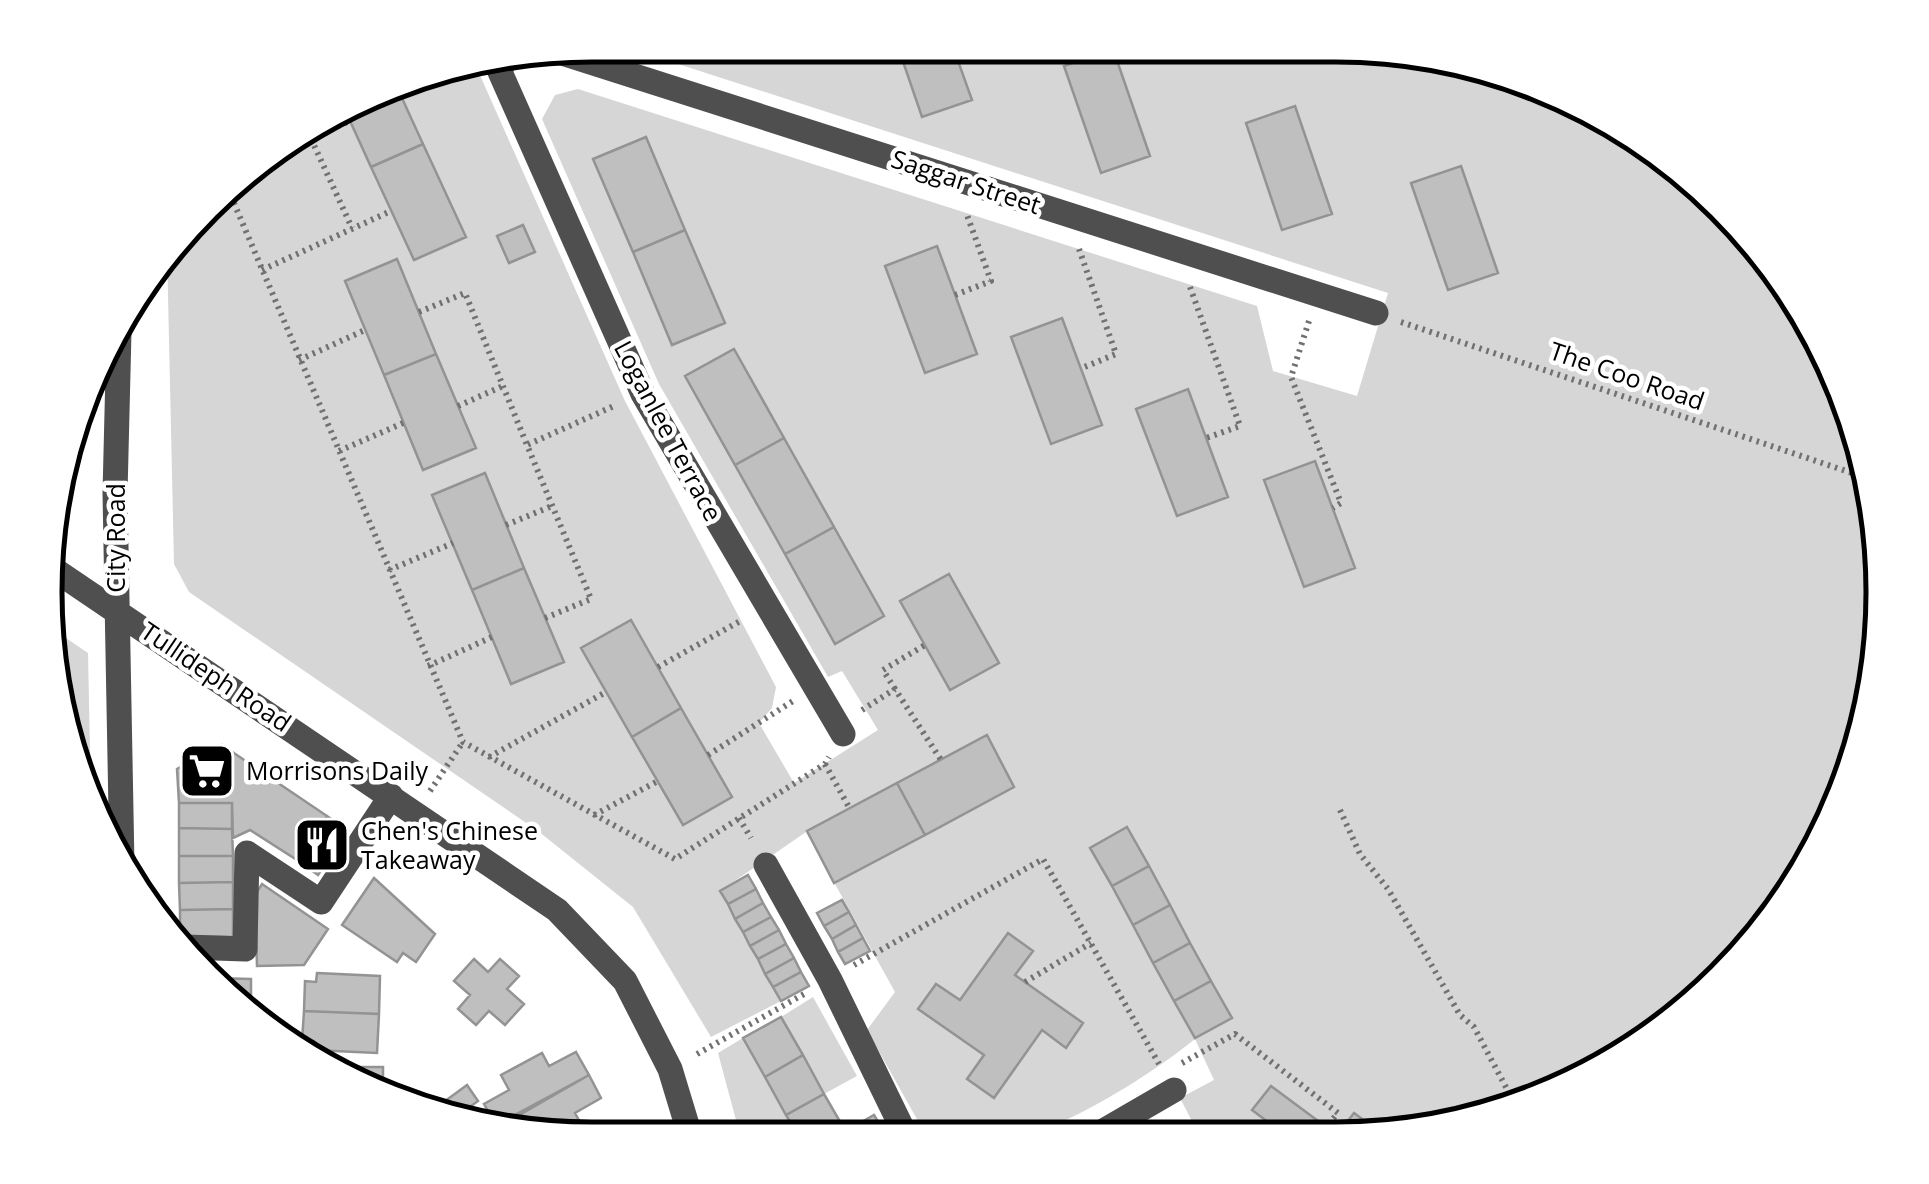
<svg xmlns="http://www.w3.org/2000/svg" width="1929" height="1184" font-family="'Open Sans',sans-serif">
	<rect width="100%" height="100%" fill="#fff"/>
	<path fill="#d6d6d6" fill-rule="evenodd" d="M640 45 1408 50 1546 86 1670 158 1810 318 1879 520 1865 733 1771 925 1610 1066 1512 1110 1373 1138 1187 1137 1197 1131 1180 1098 1214 1080 1195 1039C1156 1071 1068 1128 1018 1136 991 1141 960 1136 932 1136L918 1121 867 1030 895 992 806 832 720 891 781 1001 711 1037 633 907 538 831 189 592 174 564 167 250 259 158 417 74 475 64 625 401 776 687 772 708 759 723 794 783 878 730 842 671 828 677 659 384 542 119 555 95 578 89 1257 306 1273 371 1357 396 1388 293 641 52ZM1127 828 1232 1018 1195 1038 1091 848Z
		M51 628 88 653 91 801 74 767Z
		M813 997 857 1076 824 1094 781 1017Z
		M743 1038 798 1135H740L718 1053Z"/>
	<path fill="#bfbfbf" stroke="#939393" stroke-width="2.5" d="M736 46H778L741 59Z
		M898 47H953L972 100 922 117Z
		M1113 49 1150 156 1101 173 1064 66Z
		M396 85 423 144 371 167 346 112Z
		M1295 106 1332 214 1282 230 1246 123Z
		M646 137 685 230 633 252 593 159Z
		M423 144 466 237 414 260 371 167Z
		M1461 166 1498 273 1448 290 1411 183Z
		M523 225 535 252 509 263 497 236Z
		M685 230 725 323 672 345 633 252Z
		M937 246 977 354 925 373 885 266Z
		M397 259 436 354 384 375 345 281Z
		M1062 318 1102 425 1051 444 1011 337Z
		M734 349 784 438 735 465 685 376Z
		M436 354 476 448 423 470 384 375Z
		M1188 389 1228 497 1177 516 1136 409Z
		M784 438 834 527 785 554 735 465Z
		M1315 461 1355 568 1304 587 1264 480Z
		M485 473 524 568 472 590 432 495Z
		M834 527 884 616 835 644 785 554Z
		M524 568 564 662 511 684 472 590Z
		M949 574 999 663 950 690 900 601Z
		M631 620 681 708 632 737 581 648Z
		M681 708 732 797 683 825 632 737Z
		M987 735 1014 787 925 835 897 783Z
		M222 745 327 816 297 860 250 830 233 838 232 803H179L177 769Z
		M897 783 925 835 834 883 807 831Z
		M179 803H232V829L179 828Z
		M327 816 348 831 318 875 297 860Z
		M1127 827 1149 866 1112 886 1090 848Z
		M179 828 232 829 233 856H179Z
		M179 856H233V882L179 883Z
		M1149 866 1170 905 1133 925 1112 886Z
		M748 875 756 889 728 904 720 891Z
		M374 878 435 934 416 962 403 953 397 962 342 925Z
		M233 882V909L180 910 179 883Z
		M262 884 328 929 304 965 257 966 255 895Z
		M756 889 763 903 735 919 728 904Z
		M842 900 849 912 824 926 817 913Z
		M763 903 771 917 743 932 735 919Z
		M1170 905 1190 943 1153 963 1133 925Z
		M233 909V937L180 936V910Z
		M849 912 856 925 832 939 824 926Z
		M771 917 779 930 750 946 743 932Z
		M856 925 863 938 838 952 832 939Z
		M779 930 786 944 758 959 750 946Z
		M1008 933 1033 951 1015 975 1083 1023 1066 1048 1042 1030 994 1098 967 1079 984 1055 918 1009 936 984 960 1000Z
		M863 938 870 951 845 964 838 952Z
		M1190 943 1211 981 1174 1001 1153 963Z
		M786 944 794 958 765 974 758 959Z
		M794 958 801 972 773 987 765 974Z
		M474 959 488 972 500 959 519 976 507 989 524 1004 505 1025 489 1011 476 1025 458 1009 470 995 454 981Z
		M801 972 809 986 781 1001 773 987Z
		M317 973 380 976 379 1014 304 1011 305 981 316 982Z
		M214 978 251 979V1000H235Z
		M1211 981 1232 1018 1195 1038 1174 1001Z
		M304 1011 379 1014 377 1053 313 1050 314 1041H302Z
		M781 1017 803 1055 765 1077 743 1038Z
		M576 1052 589 1075 496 1125 484 1104 509 1090 501 1075 542 1053 549 1066Z
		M803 1055 824 1094 786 1115 765 1077Z
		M329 1067H383V1098Z
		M589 1075 601 1098 575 1113 581 1124 562 1135 521 1134 497 1128Z
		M467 1085 478 1101 456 1117 449 1115 441 1104Z
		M1271 1086 1337 1135 1354 1113 1380 1132 1373 1138 1269 1137 1276 1128 1252 1110Z
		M824 1094 846 1132 798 1135 786 1115Z
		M874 1115 884 1132 861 1136 855 1126Z"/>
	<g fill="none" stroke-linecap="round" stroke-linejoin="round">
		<path stroke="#717171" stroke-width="6" stroke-dasharray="2.5 5" stroke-linecap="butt" d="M308 132 352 228
			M310 138 350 121
			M228 189 463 742 675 859 825 764 829 757
			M1079 249 1116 354 1082 368
			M262 270 391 211
			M1190 287 1240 426 1206 438
			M955 295 991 281 967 215
			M419 312 465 293 527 445
			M1309 321 1291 377 1341 503 1333 508
			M1401 322 1864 477
			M299 360 365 330
			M458 406 503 386
			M339 451 403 423
			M506 525 552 506
			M389 570 453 543
			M545 618 591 599 527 445 614 406
			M428 666 492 637
			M658 667 742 620
			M895 689 883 670 925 645
			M862 710 895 689 941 760
			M708 755 793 701
			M489 757 606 692
			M825 764 850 809
			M430 791 463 742
			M1340 810 1360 854 1388 889 1460 1015 1474 1027 1517 1108
			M594 815 658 781
			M739 818 751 838
			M854 965 1043 859 1159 1064
			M1025 982 1091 943
			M697 1054 804 994
			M1182 1063 1235 1034 1338 1113 1326 1127"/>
		<path stroke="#4f4f4f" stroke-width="25" d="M556 51 1376 313
			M505 59 500 72 643 394 843 734
			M119 332 115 493 122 865
			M49 566 557 910 625 981 670 1069 690 1135
			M766 865 830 980 906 1136
			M185 947 245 949 247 853 321 902 391 796
			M1093 1137 1174 1090"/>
	</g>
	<defs>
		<g id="supermarket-square" transform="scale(2.875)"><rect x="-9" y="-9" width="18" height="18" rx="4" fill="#000" stroke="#fff"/><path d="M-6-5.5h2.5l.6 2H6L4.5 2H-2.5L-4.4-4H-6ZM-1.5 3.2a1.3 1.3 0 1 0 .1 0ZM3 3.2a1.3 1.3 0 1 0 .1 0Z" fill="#fff"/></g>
		<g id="restaurant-square" transform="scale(2.875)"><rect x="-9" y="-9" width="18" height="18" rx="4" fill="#000" stroke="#fff"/><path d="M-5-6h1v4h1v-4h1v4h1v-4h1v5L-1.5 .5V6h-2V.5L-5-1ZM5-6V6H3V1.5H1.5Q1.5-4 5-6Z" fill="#fff"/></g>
	</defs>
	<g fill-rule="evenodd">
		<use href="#supermarket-square" x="207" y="771"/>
		<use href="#restaurant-square" x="322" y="845"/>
	</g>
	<g text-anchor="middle" stroke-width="9" stroke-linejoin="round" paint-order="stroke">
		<g font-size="25" fill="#000" stroke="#fff">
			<text transform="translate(966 182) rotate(18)" y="9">Saggar Street</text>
			<text transform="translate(1627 376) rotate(19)" y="9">The Coo Road</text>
			<text transform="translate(668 431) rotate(62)" y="9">Loganlee Terrace</text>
			<text transform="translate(116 538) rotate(-90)" y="9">City Road</text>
			<text transform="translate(216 677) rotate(34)" y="9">Tullideph Road</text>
		</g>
		<g font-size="25" fill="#000" stroke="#fff" text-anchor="start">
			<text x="246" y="780">Morrisons Daily</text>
			<text x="361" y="840">Chen's Chinese<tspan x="361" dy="29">Takeaway</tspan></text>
		</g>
	</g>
	<path d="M0 0H1929V1184H0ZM592 62H1336A530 530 0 0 1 1866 592V592A530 530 0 0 1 1336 1122H592A530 530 0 0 1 62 592V592A530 530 0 0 1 592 62Z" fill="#fff" fill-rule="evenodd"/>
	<path fill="none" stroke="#000" stroke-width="5" d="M592 62H1336A530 530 0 0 1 1866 592V592A530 530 0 0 1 1336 1122H592A530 530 0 0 1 62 592V592A530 530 0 0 1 592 62Z"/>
</svg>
